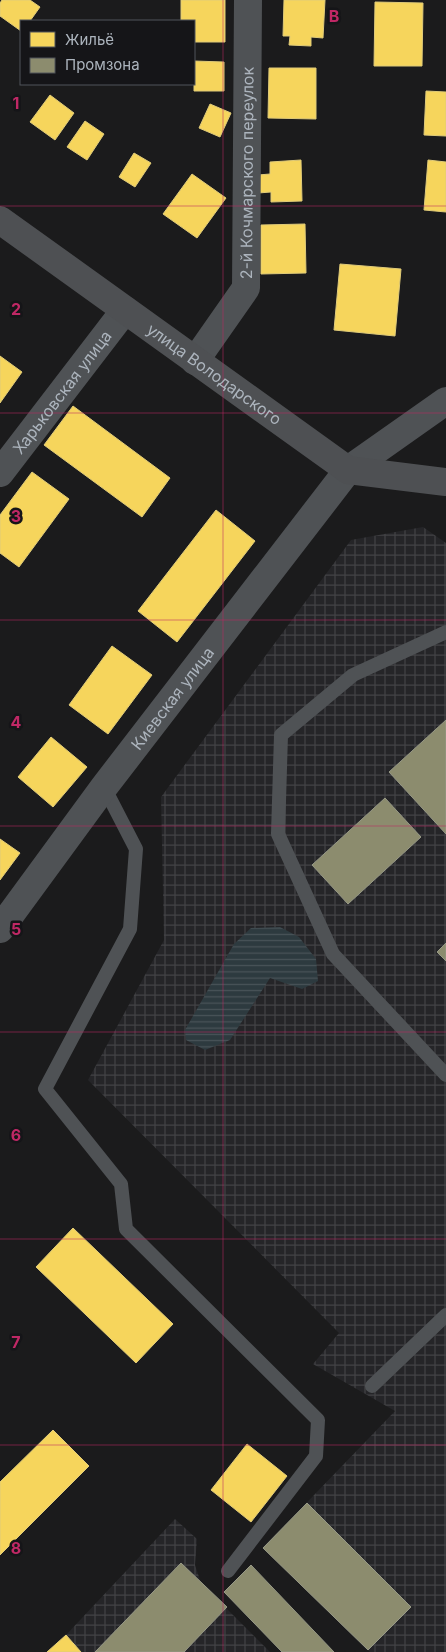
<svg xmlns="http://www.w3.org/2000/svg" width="446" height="1652" font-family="Inter,sans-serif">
	<defs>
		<pattern id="industrial-grid" width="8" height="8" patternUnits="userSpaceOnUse" patternTransform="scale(1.25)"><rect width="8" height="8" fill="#252528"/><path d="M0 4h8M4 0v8" fill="none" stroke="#424245"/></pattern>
		<pattern id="water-rules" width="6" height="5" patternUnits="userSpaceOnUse" patternTransform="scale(1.25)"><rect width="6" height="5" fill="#2d3a3f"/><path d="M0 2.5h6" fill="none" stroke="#495459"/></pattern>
	</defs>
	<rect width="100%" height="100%" fill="#1b1b1c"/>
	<path fill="url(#industrial-grid)" d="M423 527 446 543V1652H370L263 1548 395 1411 313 1364 339 1333 88 1080 164 940 161 797 351 540Z
		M175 1519 197 1539 195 1565 201 1583 270 1652H47L66 1635Z"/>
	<path fill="url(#water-rules)" d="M280 927 299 937 316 959 318 981 302 989 270 978 230 1040 205 1050 186 1040 185 1030 234 944 251 928Z"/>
	<path fill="#f6d55c" stroke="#e0cb79" d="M2 0H30L40 7 30 21H21V31L0 16V3Z
		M181 0H225V42H194V21H181Z
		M284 0H325L323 38 311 37V46L289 45 290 36H283Z
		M375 2 423 3 422 66H374Z
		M194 61 224 62V91H194Z
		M269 68H316V119L268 118Z
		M426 91 446 92V136L424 135Z
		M50 95 74 113 55 140 30 122Z
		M210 104 231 113 220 137 199 128Z
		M85 121 104 134 87 160 67 147Z
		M134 153 151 163 135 187 119 177Z
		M301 160 302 201 271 202V192L258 193V175L270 174V162Z
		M428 160 446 162V212L424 210Z
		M192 174 226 198 197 238 163 214Z
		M305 224 306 273 261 274V225Z
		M340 264 401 269 395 336 334 330Z
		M0 356 22 372 0 403Z
		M73 406 170 478 142 517 44 445Z
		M32 472 69 499 19 567 0 553V515Z
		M216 510 255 541 177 642 138 611Z
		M112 646 152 675 108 734 69 705Z
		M51 737 87 767 53 807 18 777Z
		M0 839 20 853 0 880Z
		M73 1228 173 1324 136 1363 36 1267Z
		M53 1430 89 1466 0 1555V1482Z
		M247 1444 287 1476 251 1522 211 1490Z
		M66 1635 81 1652H47Z"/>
	<path fill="#8c8c6e" stroke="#969886" d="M446 720V834L389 772Z
		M385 798 421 837 348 904 312 865Z
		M446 943V961L437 952Z
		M307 1503 411 1607 368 1650 263 1548Z
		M181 1563 227 1607 184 1652H95Z
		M251 1565 334 1652H282L224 1592Z"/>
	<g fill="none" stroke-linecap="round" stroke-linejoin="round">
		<path stroke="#4f5255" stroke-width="14" d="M446 632 353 675 281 735 278 834 333 954 446 1075
			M104 787 136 849 130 929 45 1089 121 1184 126 1229 318 1420 316 1456 228 1571
			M372 1386 446 1315"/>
		<g stroke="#4f5255" stroke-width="28">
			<path id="s1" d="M195 361 246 288 248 0"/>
			<path id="s2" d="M0 473 125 310"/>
			<path id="s3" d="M0 929 104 787 348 470"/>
		</g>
		<path stroke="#4f5255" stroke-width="28" d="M348 470 446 401"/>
		<path stroke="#4e5053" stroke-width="28" id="s4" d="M0 220 348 470 446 482"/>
	</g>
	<path fill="none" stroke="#c02865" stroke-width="1" stroke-opacity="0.55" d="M223 0V1652M0 206H446M0 413H446M0 620H446M0 826H446M0 1032H446M0 1239H446M0 1445H446"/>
	<g text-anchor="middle" stroke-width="5" stroke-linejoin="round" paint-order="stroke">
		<g font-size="16" fill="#acb4bd" stroke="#151518">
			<text dy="6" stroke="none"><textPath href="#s1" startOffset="204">2-й Кочмарского переулок</textPath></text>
			<text dy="6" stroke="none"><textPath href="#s4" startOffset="264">улица Володарского</textPath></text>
			<text dy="6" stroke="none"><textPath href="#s2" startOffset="102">Харьковская улица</textPath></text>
			<text dy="6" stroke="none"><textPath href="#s3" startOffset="288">Киевская улица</textPath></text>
		</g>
	</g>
	<g font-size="16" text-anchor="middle" font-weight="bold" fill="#c02865" stroke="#151518" stroke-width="5" stroke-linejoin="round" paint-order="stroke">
		<text x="334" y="22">B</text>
		<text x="16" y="109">1</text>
		<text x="16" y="315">2</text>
		<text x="16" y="522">3</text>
		<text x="16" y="728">4</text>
		<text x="16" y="935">5</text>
		<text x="16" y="1141">6</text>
		<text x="16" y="1348">7</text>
		<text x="16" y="1554">8</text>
	</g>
	<rect x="20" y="20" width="175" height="65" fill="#151518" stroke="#51555a"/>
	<rect x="30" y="32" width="25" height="15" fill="#f6d55c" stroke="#51555a"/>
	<text x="65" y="45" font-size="15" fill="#acb4bd">Жильё</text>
	<rect x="30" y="58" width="25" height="15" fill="#8c8c6e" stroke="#51555a"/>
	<text x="65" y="70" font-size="15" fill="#acb4bd">Промзона</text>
</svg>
